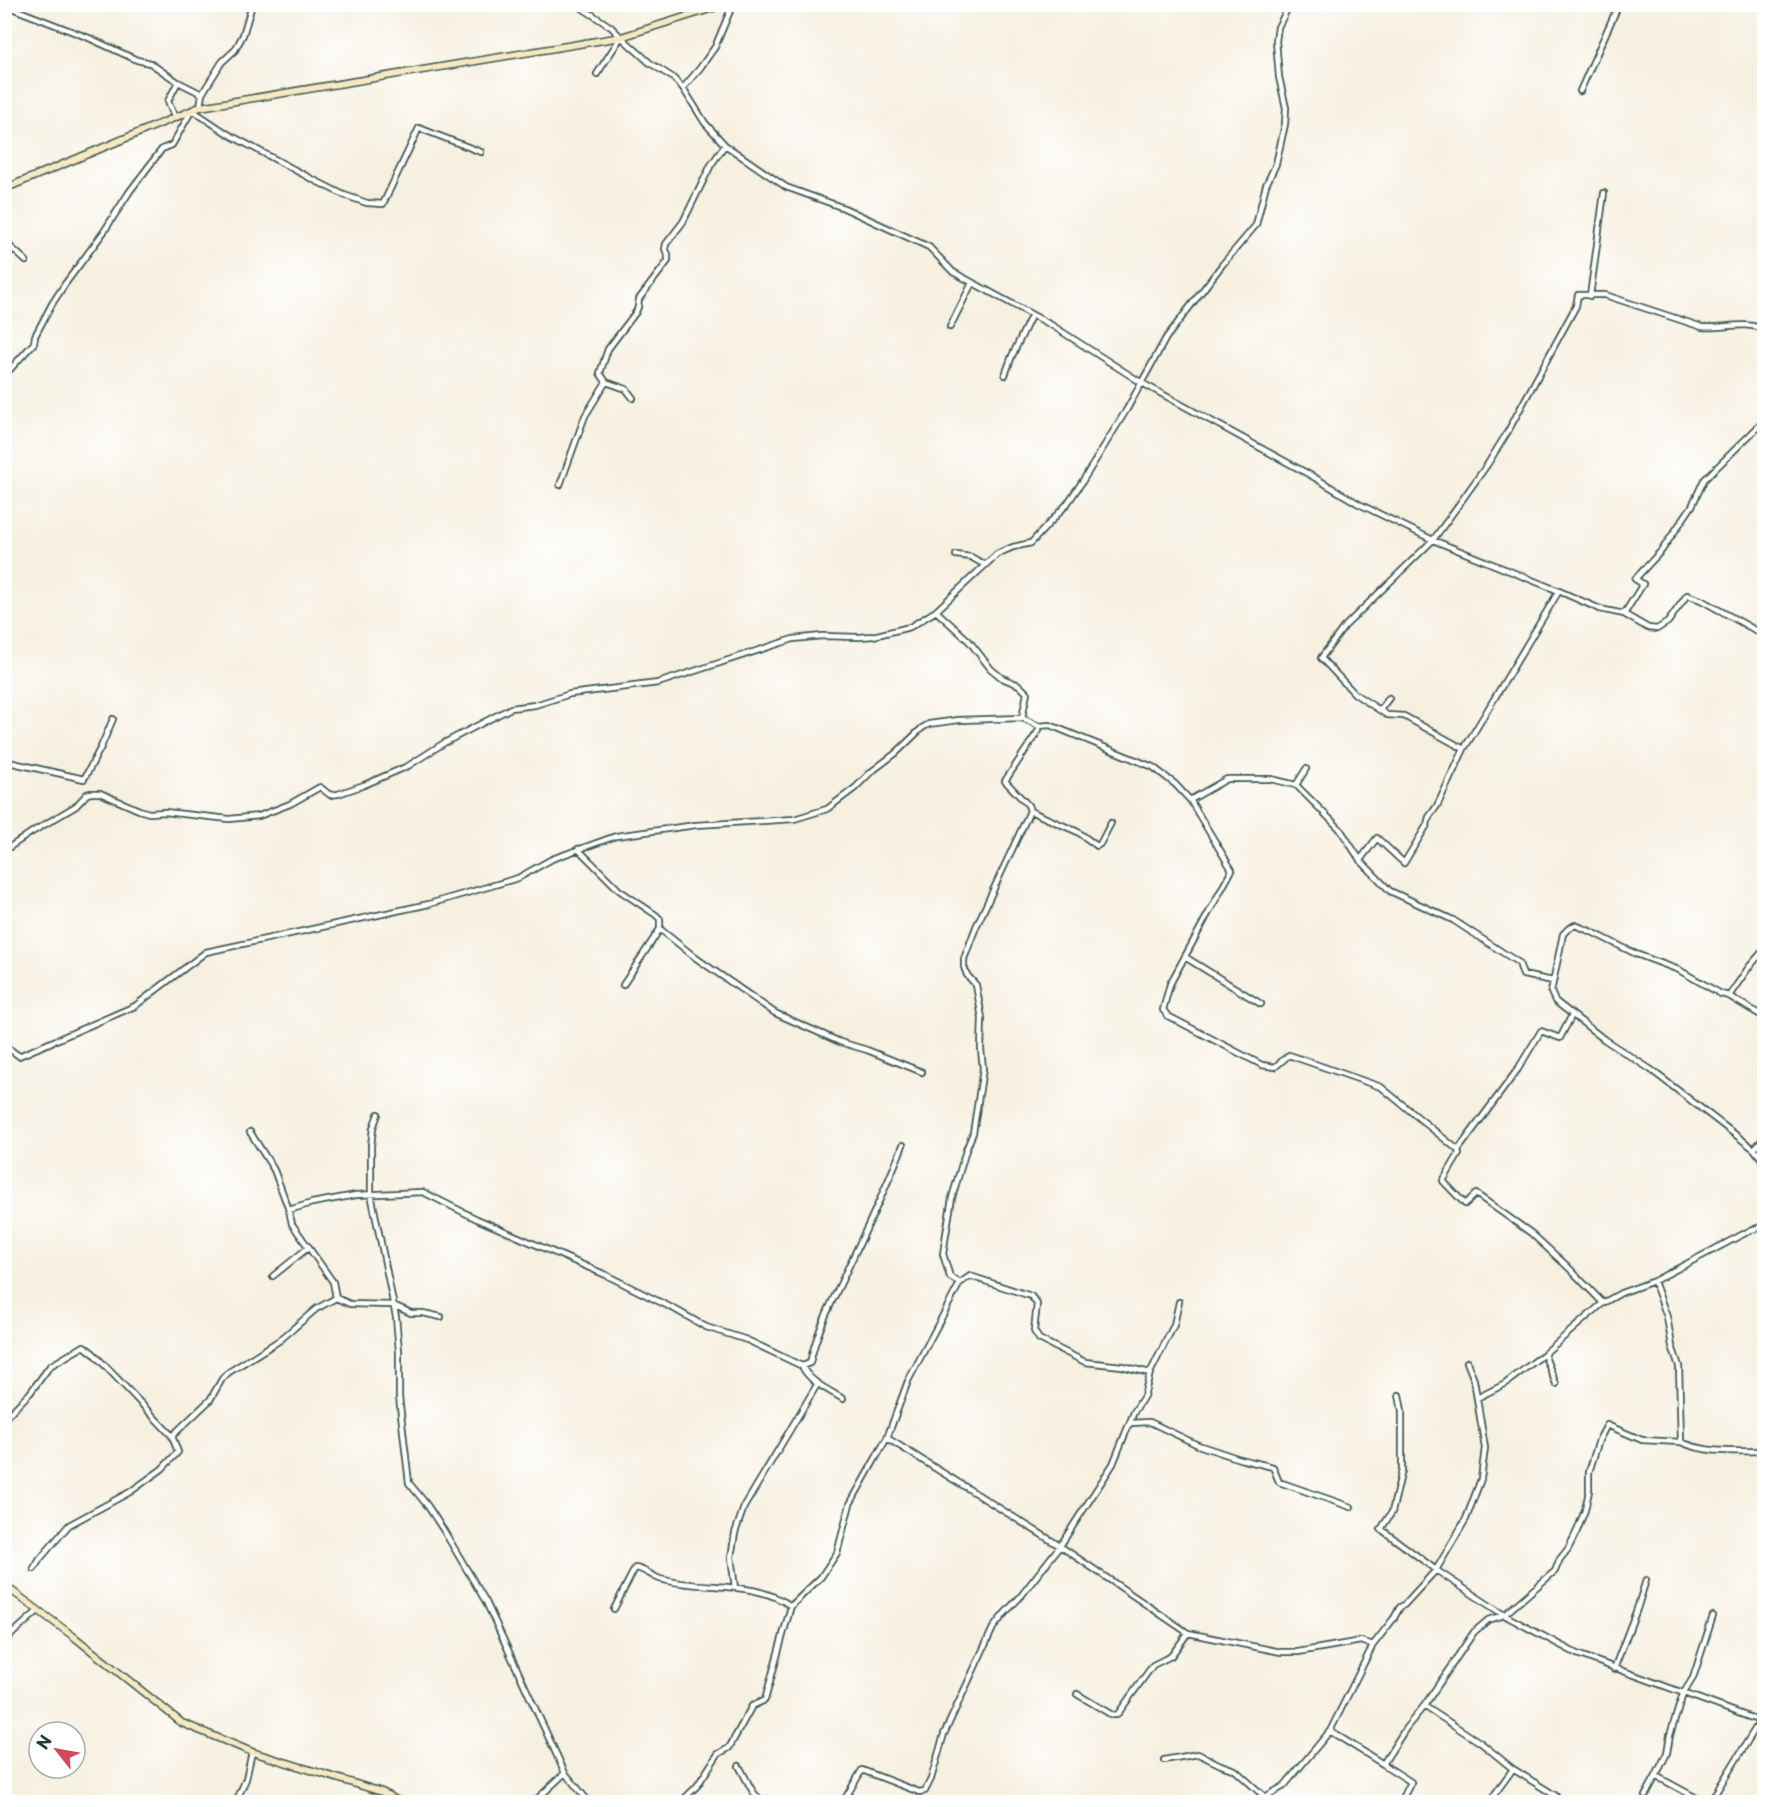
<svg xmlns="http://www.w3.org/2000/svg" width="1769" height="1807" font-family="'Playpen Sans',sans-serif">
	<rect width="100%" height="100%" fill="#fff"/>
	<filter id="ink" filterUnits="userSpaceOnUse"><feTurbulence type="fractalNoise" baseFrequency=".0167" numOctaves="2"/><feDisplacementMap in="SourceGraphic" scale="12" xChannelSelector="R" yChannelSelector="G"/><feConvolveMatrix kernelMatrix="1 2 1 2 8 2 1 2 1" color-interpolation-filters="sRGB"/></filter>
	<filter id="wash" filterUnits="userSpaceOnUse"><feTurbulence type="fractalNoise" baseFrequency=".008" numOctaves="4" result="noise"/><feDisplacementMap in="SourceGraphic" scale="24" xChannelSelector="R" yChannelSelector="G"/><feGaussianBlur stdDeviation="1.35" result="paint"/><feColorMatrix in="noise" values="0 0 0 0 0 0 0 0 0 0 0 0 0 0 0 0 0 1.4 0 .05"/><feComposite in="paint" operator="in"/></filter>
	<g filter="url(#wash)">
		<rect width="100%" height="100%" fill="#f6f0e0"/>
	</g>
	<g filter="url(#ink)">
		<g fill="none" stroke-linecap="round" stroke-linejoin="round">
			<g stroke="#3f584e" stroke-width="8">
				<path id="street" d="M576 4 611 27 621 37 597 74
					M4 5 89 38 137 60 150 63 178 82 202 94
					M621 37 650 63 672 77 683 88 705 123 725 145 786 187 844 208 929 247 953 272 1053 326 1142 383 1312 476 1359 504 1433 540 1559 591 1600 609 1624 614 1648 628 1657 629 1668 622 1687 595 1701 600 1764 635
					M683 88 700 68 715 47 733 4
					M1580 91 1619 4
					M200 107 202 94 222 62 235 50 243 35 251 8 250 4
					M175 118 168 101 178 82
					M4 241 26 261
					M1590 296 1604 193
					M950 327 972 283
					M1005 375 1012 356 1031 316
					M4 376 34 343 35 336 52 304 65 284 103 233 130 191 162 149 172 145 192 110 228 134 310 178 344 195 367 203 383 204 419 128 481 152
					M633 398 626 389 606 382 600 373 608 349 636 312 638 307 639 299 668 261V254L665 249 666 244 683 222 711 165 725 145
					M560 485 585 416 606 382
					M956 555 971 557 985 565
					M1559 591 1464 749 1404 716 1387 715 1355 694 1321 658 1344 627 1433 540 1452 514 1487 465 1507 433 1576 306 1578 295H1605L1702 327C1724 329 1745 320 1764 330
					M936 611 969 641 991 669 1002 678 1019 685 1027 693 1022 718
					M1624 614 1643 584 1635 579 1662 550 1692 506 1704 480 1764 421
					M1380 710 1389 698
					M1039 726V730L1005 781 1028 805 1030 811 976 927 964 959V967L967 975 976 985 982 1018 981 1049 983 1069 973 1133 966 1150 952 1198 946 1234 943 1254 950 1277 960 1283 970 1276 1031 1296 1037 1304 1034 1331 1039 1339 1085 1362 1122 1366 1150 1373 1174 1325 1179 1302
					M4 761 84 779 101 747 113 719
					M1296 785 1306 769
					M1190 800 1227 779H1271L1296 785 1340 829 1360 860 1390 891 1453 920 1519 963 1523 975 1553 981
					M1030 811 1078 832 1097 846 1100 844 1111 823
					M578 849 619 890 656 915 660 919V929L696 958 775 1013 840 1042 867 1050 922 1072
					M4 851 32 832 76 806 87 794 91 793H100L139 810 149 813 165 812 229 819 259 816 290 804 320 787 330 795 338 794 364 785 408 766 444 743 511 708 535 705 570 694 658 683 793 639 822 636 859 637 873 636 910 627 936 611 997 554 1013 547 1031 543 1067 504 1082 482 1127 409 1166 338 1222 265 1256 225 1266 185 1276 164 1285 124 1286 108 1279 77 1276 41 1278 27 1290 4
					M1360 860 1377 838 1404 863 1427 825 1429 817 1437 806 1464 749
					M1185 957 1261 1004
					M623 985 660 929
					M1729 996 1749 967 1764 950
					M1764 1017 1729 996 1721 994 1679 970 1636 954 1592 932 1575 925 1568 929 1563 934 1551 992 1555 1001 1605 1040 1650 1069 1754 1149 1764 1162
					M4 1045 19 1056 135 1006 206 952 429 904 518 878 552 859 616 836 696 825 794 819 827 809 855 788 871 772 896 753 922 728 929 724 959 720 1022 718 1039 726 1050 725 1153 767 1175 784 1190 800 1232 870 1170 984 1163 1010 1168 1016 1262 1065 1275 1067 1289 1055 1381 1087 1458 1150 1459 1154 1443 1181 1465 1204 1476 1194 1531 1233 1568 1267 1603 1303
					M378 1114 373 1128 371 1146V1194L396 1317 399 1351V1397L409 1483 427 1505 444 1531 486 1602 565 1773 589 1802
					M250 1132 274 1170 289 1210 292 1224 333 1282 336 1298
					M1754 1149 1764 1138
					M1458 1150 1518 1069 1541 1031 1560 1038 1572 1015
					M289 1210 312 1203 356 1195 423 1192 477 1219 606 1275 676 1310 706 1327 747 1340 802 1366C809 1382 829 1390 843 1399
					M273 1276 309 1247
					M1654 1281 1667 1317 1672 1346 1679 1366 1681 1442C1708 1454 1736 1451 1764 1451
					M1544 1354 1556 1384
					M802 1366 810 1363C817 1330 832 1302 846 1272 866 1230 886 1189 903 1145
					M1399 1395 1402 1411V1470L1392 1512 1381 1529 1436 1570 1504 1615 1577 1654 1760 1721 1764 1718
					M1477 1398 1505 1384 1544 1354 1603 1303 1621 1293 1654 1281 1751 1230 1764 1226
					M4 1419 30 1393 50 1366 84 1346 93 1353 172 1436 178 1452 162 1469 130 1492 69 1525 40 1559 34 1569
					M1130 1423 1150 1422 1198 1445 1240 1459 1273 1467 1279 1482 1351 1507
					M172 1436 210 1400 222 1379 229 1372 280 1340 316 1309 336 1298 350 1304 393 1305 411 1313H423L441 1317
					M887 1438 1060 1546 1188 1633 1281 1652H1298L1361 1641 1373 1645 1330 1731 1383 1764 1406 1728 1424 1706 1474 1632 1488 1620 1504 1615 1555 1571 1560 1559 1568 1549 1577 1531 1585 1510 1589 1491V1472L1599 1440 1607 1425 1642 1440 1681 1442
					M735 1588 731 1557 735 1533 744 1507 818 1383
					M1764 1608 1763 1621 1764 1625
					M614 1609 635 1568C645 1569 651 1576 660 1579 702 1591 753 1579 791 1606
					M4 1641 38 1611
					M1373 1645 1394 1618 1400 1607 1404 1605 1436 1570 1466 1519 1481 1479 1485 1448 1474 1380 1467 1362
					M1614 1669 1637 1609 1646 1580
					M1077 1694 1112 1715H1117L1153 1665 1171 1656 1188 1633
					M1424 1706 1481 1743 1513 1769 1556 1796 1555 1802
					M1164 1760 1198 1754 1221 1765 1235 1770 1265 1797
					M1383 1764 1411 1782 1401 1802
					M739 1766 753 1792 762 1802
					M1645 1796 1656 1776
					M236 1802 246 1779 252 1752
					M534 1802 565 1773
					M681 1802 697 1786 718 1754 729 1748 752 1706 765 1700 791 1606 821 1577 837 1553 850 1504 887 1438 908 1381 960 1283
					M843 1802 862 1770 919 1792 925 1791 931 1779 944 1734 993 1628 1005 1613 1021 1596 1060 1546 1113 1464 1134 1412 1144 1396 1150 1373
					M1260 1802 1265 1797 1284 1786 1330 1731
					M1489 1802 1513 1769
					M1704 1802 1656 1776 1667 1753 1670 1735 1683 1694 1693 1678 1713 1616
					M1710 1802 1760 1721"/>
			</g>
			<g stroke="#3f584e" stroke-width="9">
				<path id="secondary" d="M4 189 200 107 621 37 726 4
					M4 1585 73 1636 182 1723 252 1752 382 1792 400 1802"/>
			</g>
			<use href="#street" stroke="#fff" stroke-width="4.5"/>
			<use href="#secondary" stroke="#f6e9c3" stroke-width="6"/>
		</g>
	</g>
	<rect width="1769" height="1807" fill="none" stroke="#fff" stroke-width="24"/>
	<g transform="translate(57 1750) rotate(301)"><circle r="28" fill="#ffffff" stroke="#a5b1ae" stroke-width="1.5"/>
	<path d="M0-4.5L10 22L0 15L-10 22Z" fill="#d1495b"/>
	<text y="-9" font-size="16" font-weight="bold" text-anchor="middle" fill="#1f3d34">N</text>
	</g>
</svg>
